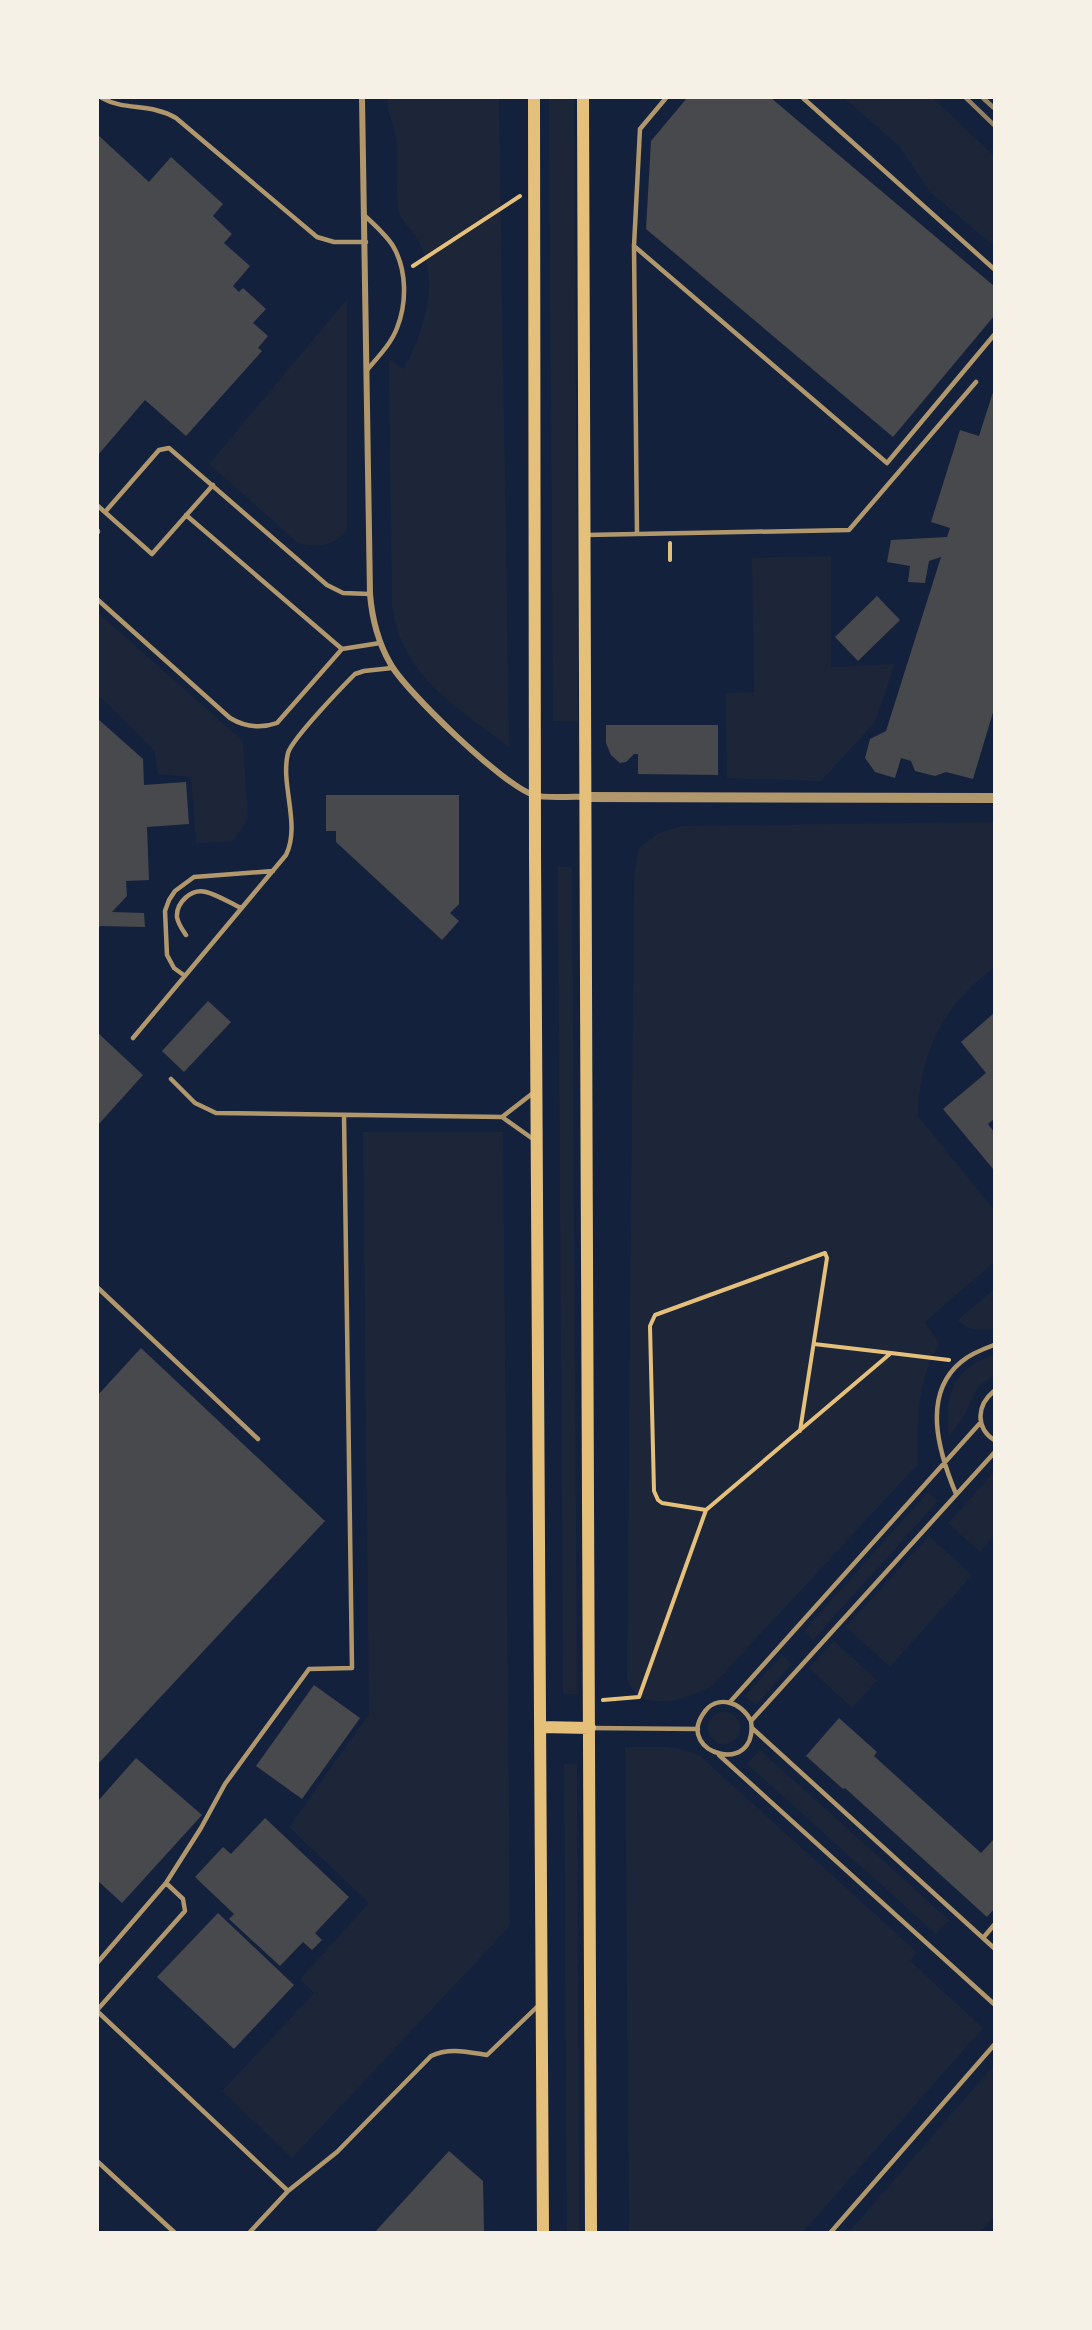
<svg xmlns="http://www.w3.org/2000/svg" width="1092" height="2330" font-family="'Sofia Sans Condensed',sans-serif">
	<rect width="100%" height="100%" fill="#14213d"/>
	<path fill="#1d2539" d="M387 98H499L509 747C456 706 401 676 392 605L389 359 404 369C424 330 440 284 419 242 414 232 405 225 400 215 395 204 399 158 397 142 395 126 387 114 387 98Z
		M549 98H574L578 721H553Z
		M844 98H933L994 156V246L930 192 899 146Z
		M347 299V530C333 547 318 548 298 543L209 464Z
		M831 556V667L895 664 875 722 821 781 727 778 726 693 754 692 752 558Z
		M98 613 243 741 248 819 233 841 196 843 191 777 158 774 154 750 98 695Z
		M994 822V968C942 1006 920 1052 918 1116L994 1210V1262L925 1322 940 1344C916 1378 918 1424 918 1464L713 1685C694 1696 662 1708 641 1697 634 1694 630 1685 627 1679L634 875 639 848 659 833 681 826Z
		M558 867H572L577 1694H563Z
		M363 1132H503L510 1926 292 2158 222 2091 314 1993 300 1979 369 1903 289 1827 369 1714Z
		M994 1289V1329C979 1331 969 1331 958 1320Z
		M994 1355V1376C972 1388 976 1393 966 1412 962 1421 954 1428 949 1436 943 1396 954 1368 994 1355Z
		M994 1472V1536L980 1552 948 1523Z
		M928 1492 938 1501 813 1640 804 1631Z
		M929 1536 972 1575 890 1667 846 1627Z
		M834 1641 877 1680 852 1708 809 1668Z
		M782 1655 792 1664 756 1705 745 1696Z
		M708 1728a16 16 0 1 1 32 0a16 16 0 1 1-32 0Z
		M625 1747C651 1747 676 1744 700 1756L917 1952 910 1961 983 2028 803 2232H629Z
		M760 1750 949 1920 936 1934 747 1764Z
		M564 1764H577L579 2232H567Z
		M994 2065V2217L980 2232H849Z"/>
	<path fill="#48494c" d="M687 98H771L994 286V316L893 437 646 229 651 141Z
		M98 135 149 182 171 157 223 204 213 216 232 234 224 243 250 266 233 286 239 292 243 288 266 309 253 323 268 336 258 348 262 351 186 436 145 400 98 455Z
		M994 389V709L973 779 946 772 935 776 915 771 911 761 901 758 895 778 875 772 865 758 870 739 886 731 941 557 929 561 925 583 908 582 910 566 887 562 891 540 947 537 950 528 931 522 960 430 979 436Z
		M877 596 900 620 858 661 835 637Z
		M98 719 143 759 144 785 186 782 189 824 147 827 149 880 126 881 127 896 112 912 144 913 145 927 100 926 98 929Z
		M606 725H718V775L638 774V754H634L626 762 620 763 611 755 606 743Z
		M326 795H459V904L450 913 459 921 442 940 336 842V831H326Z
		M208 1001 231 1022 184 1072 162 1051Z
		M994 1013V1119L988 1124 994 1132V1170L943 1109 986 1073 961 1042Z
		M98 1033 143 1075 98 1125Z
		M141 1348 325 1521 98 1764V1395Z
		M314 1685 360 1718 302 1799 256 1766Z
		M839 1718 877 1752 874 1756 981 1853 994 1839V1909L987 1917 845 1788 843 1789 806 1756Z
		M136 1758 202 1815 122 1903 98 1881V1801Z
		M265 1818 349 1897 315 1933 322 1940 312 1950 303 1942 280 1966 229 1919 234 1914 195 1877 223 1847 231 1854Z
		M218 1913 294 1985 234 2049 157 1977Z
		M449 2151 483 2181 484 2232H375Z"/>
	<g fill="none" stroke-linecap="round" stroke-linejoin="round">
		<path stroke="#e5c07b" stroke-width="4" d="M413 266 520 196
			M670 543V560
			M814 1344 891 1353
			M706 1510 662 1503 658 1500 654 1491 650 1326 655 1315 825 1253 827 1258 800 1431
			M603 1700 639 1697 706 1510 891 1353 949 1360"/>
		<path stroke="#b1986c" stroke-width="4.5" d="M102 98C125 111 151 103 176 118L317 237 334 242H366
			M803 98 994 269
			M365 216C375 225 386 235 393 246 407 270 407 303 397 328 391 344 378 357 367 370
			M634 246 887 463 994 335
			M98 506 152 554 213 485
			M105 512 159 450 169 448 327 585 343 593 370 594
			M186 515 342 649
			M98 531V532
			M637 534 634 246 640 129 666 98
			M586 535 849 530 976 382
			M98 600 230 718C245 727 260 729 277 723L342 649 380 643
			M186 935C182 929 178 924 177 917 176 903 191 888 206 892 218 895 230 903 241 908
			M185 976 174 968 167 955 165 911 169 900 175 891 194 877 273 871
			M133 1038 286 855C301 824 280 785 288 753 292 739 343 686 355 674L364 671 392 668
			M171 1079 195 1103 216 1113 502 1117 533 1139
			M502 1117 533 1093
			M98 1288 258 1439
			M994 1391C977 1405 975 1427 994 1440
			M956 1494C939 1453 921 1395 961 1362 970 1354 983 1349 994 1345
			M730 1702 981 1422
			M751 1721C742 1702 716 1693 703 1714 676 1754 759 1777 751 1721L994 1453
			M590 1728 698 1729
			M752 1728 994 1948
			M719 1755 994 2004
			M983 1938 994 1925
			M98 1962 166 1883 201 1828 225 1784 309 1669 352 1668 344 1115
			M98 2009 185 1911 183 1899 166 1883
			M98 2012 288 2191
			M98 2162 174 2232
			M250 2232 288 2191 337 2152 431 2056C449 2047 468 2052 487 2055L538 2006
			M831 2232 994 2045"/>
		<path stroke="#b1986c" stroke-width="6" d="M362 98 370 594C372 618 378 642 390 663 404 690 505 787 534 795 546 799 570 796 584 797"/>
		<path stroke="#b1986c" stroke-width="10" d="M584 797 994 798"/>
		<path stroke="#e5c07b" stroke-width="12" d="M534 98 535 853 543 2232
			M583 98C583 809 590 1521 591 2232
			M541 1727 590 1728"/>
		<path stroke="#918062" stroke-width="4.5" d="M966 98 994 125
			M983 98 994 108"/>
	</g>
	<rect width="1092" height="2330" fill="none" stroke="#f6f1e7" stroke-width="198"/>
</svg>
